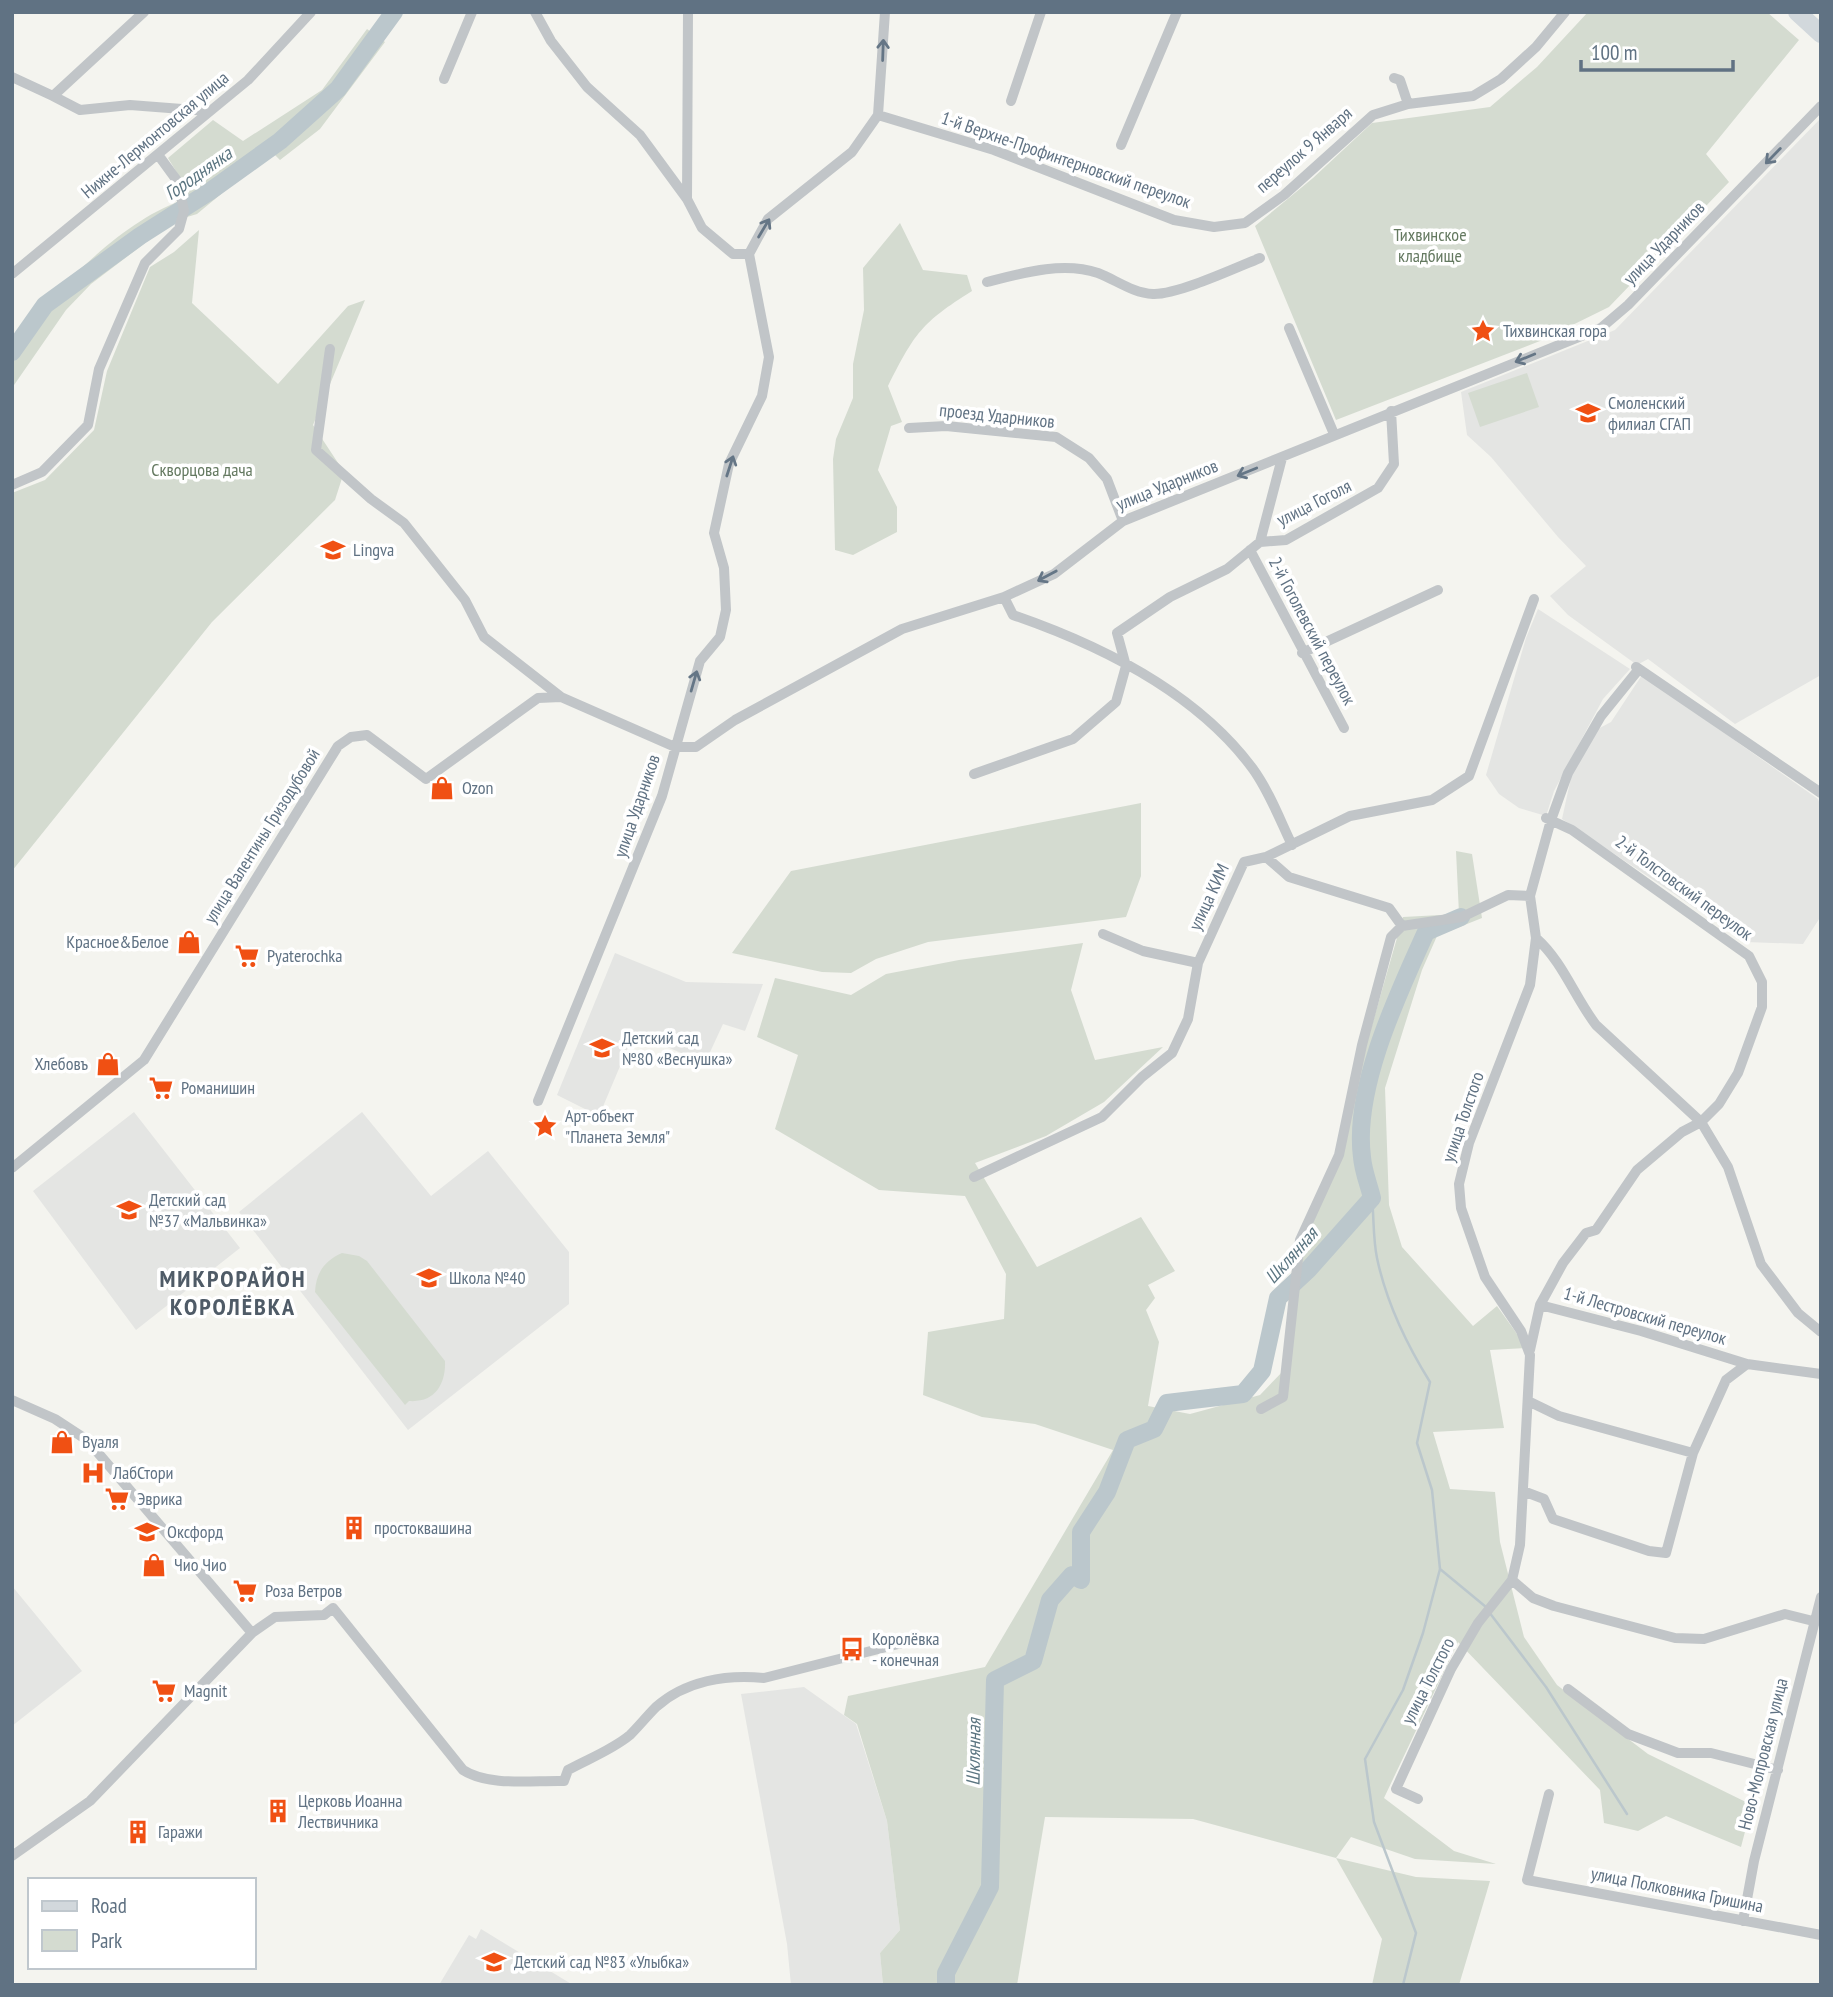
<svg xmlns="http://www.w3.org/2000/svg" width="1833" height="1997" font-family="'PT Sans Narrow',sans-serif">
	<rect width="100%" height="100%" fill="#f4f4ef"/>
	<path fill="#e4e5e3" d="M1821 118V675L1735 724 1648 659 1637 665 1568 615 1550 596 1586 566 1558 537 1491 457 1467 435 1461 392 1615 330Z
		M1538 609 1630 669 1603 699 1554 791 1546 816 1519 808 1499 794 1486 775 1526 638Z
		M1642 675 1818 799 1821 807V916L1803 944 1746 942 1562 819 1572 773 1596 730 1611 722Z
		M615 953 686 982 763 984 745 1031 723 1024 705 1063 634 1033 599 1116 557 1095Z
		M134 1112 240 1248 136 1330 33 1191Z
		M362 1112 431 1196 488 1151 569 1252V1304L408 1430 239 1212Z
		M12 1586 82 1671 12 1726Z
		M804 1687 856 1724 887 1821 900 1930 880 1953 883 1985H791L787 1944 741 1694Z
		M481 1929 573 1985H439L469 1935 476 1939Z"/>
	<path fill="#d4dbd0" d="M1588 12H1767L1799 40 1706 154 1729 182 1609 307 1540 341 1336 420 1255 226 1313 178 1372 123 1490 107 1537 67Z
		M367 29 385 42 320 129 280 160 274 154 256 165 197 214 174 221 91 284 66 310 12 388V337C59 291 122 218 187 199L182 181 168 158 213 120 243 141 322 90Z
		M900 223 923 270 967 275 972 291C921 323 915 333 888 386L902 422 891 426 878 470 897 507V532L853 555 835 550 833 459 836 439 853 398V364L864 310 863 268Z
		M199 230 192 303 278 384 348 306 365 300 313 425 344 472 335 500 212 622 12 871V493L45 480 94 430 107 371 150 267 174 252Z
		M1527 373 1539 407 1480 427 1468 393Z
		M1141 803V876L1126 917 928 942 876 959 851 973 822 972 732 953 791 871Z
		M1456 851 1472 854 1482 918 1437 936 1422 970 1385 1088 1389 1205 1402 1247 1473 1326 1497 1306 1527 1348 1490 1350 1504 1428 1433 1432 1450 1489 1495 1492 1500 1542 1524 1637 1557 1685 1648 1754 1752 1805 1741 1847 1666 1816 1638 1831 1604 1823 1600 1790 1458 1642 1384 1798 1454 1851 1496 1864 1415 1859 1351 1837 1336 1858 1416 1877 1490 1881 1459 1985H1372L1382 1939 1336 1858 1193 1819 1045 1817 1017 1985H883L880 1953 900 1930 887 1821 857 1724 844 1715 848 1696 985 1667 1113 1450 1035 1424 982 1417 923 1395 928 1332 1004 1319 1006 1274 965 1196 879 1190 775 1129 798 1055 757 1037 775 978 851 995 886 974 959 960 1083 943 1071 990 1095 1060 1163 1047 1104 1102 1046 1136 975 1163 1037 1267 1141 1217 1175 1271 1148 1285 1155 1298 1146 1310 1159 1342 1148 1406 1190 1414 1260 1395 1286 1368 1293 1280 1329 1175 1403 917 1459 914Z
		M342 1253 359 1256 367 1261 445 1361C446 1384 435 1403 409 1401L405 1405 315 1292C316 1273 324 1261 342 1253Z"/>
	<g fill="none" stroke-linecap="round" stroke-linejoin="round">
		<path stroke="#bbc7cc" stroke-width="2.5" d="M1372 1198C1374 1218 1373 1239 1377 1258 1386 1301 1407 1345 1430 1382L1417 1443 1432 1490 1440 1569 1423 1633 1403 1690 1365 1759 1374 1822 1416 1933 1403 1985
			M1440 1569 1486 1607
			M1489 1612 1546 1687 1627 1814"/>
		<path stroke="#bbc7cc" stroke-width="18" d="M12 352 45 305 140 236 209 192 280 141 338 89 394 12
			M946 1985V1973L990 1887 995 1680 1033 1661 1050 1600 1072 1575 1081 1580V1532L1107 1492 1127 1440 1154 1429 1167 1403 1243 1394 1262 1371 1278 1298 1308 1270 1372 1198C1369 1185 1363 1171 1362 1157 1353 1088 1398 994 1426 932L1461 917"/>
		<path stroke="#c1c5c8" stroke-width="10" d="M535 12 551 41 587 87 640 135 687 199
			M688 12 687 199 702 228 733 254H749
			M12 77 53 96 144 12
			M1394 78 1400 80 1408 104
			M444 79 472 12
			M53 96 80 110 130 105 208 111
			M1011 101 1041 12
			M878 115 994 150 1174 220 1214 227 1245 223 1284 195 1373 115 1408 104 1473 96 1501 79 1536 47 1565 12
			M1121 145 1177 12
			M12 274 248 80 311 12
			M987 282C1022 273 1063 261 1098 273 1116 280 1133 293 1153 294 1177 295 1235 268 1260 258
			M1289 328 1334 434
			M330 349 316 450 371 499 404 523 465 600 484 637 561 697
			M909 428 946 426 1056 437 1089 458 1107 479 1123 521
			M12 485 42 472 88 425 99 369 145 263 179 229 184 211 178 182 159 156
			M1260 542 1282 458
			M1250 550 1344 728
			M1004 597 1013 615C1100 645 1197 693 1253 769 1269 791 1280 820 1292 845
			M1302 653 1438 590
			M1636 667 1821 793
			M974 774 1073 739 1116 702 1126 666 1117 633 1170 597 1227 569 1260 542 1286 540 1378 488 1394 464 1391 411
			M1546 818 1572 830 1749 956 1762 982V1007L1738 1073 1719 1104 1701 1122 1682 1132 1637 1170 1596 1230 1586 1233 1563 1263 1540 1305 1641 1331 1747 1364 1821 1374
			M1266 857 1289 877 1389 908 1402 926
			M1103 934 1143 951 1198 963
			M1536 938C1563 962 1574 996 1596 1025L1701 1122 1728 1167 1761 1264 1798 1313 1821 1332
			M538 1101 662 796 700 661 720 637 726 610 724 568 714 533 729 464 762 396 769 357 749 254 768 219 852 152 878 115 885 12
			M12 1168 144 1060 338 746 351 737 367 735 426 779 538 698 561 697 675 747H696L735 720 902 629 1004 597 1054 574 1123 521 1601 328 1628 305 1821 106
			M974 1177 1102 1117 1142 1077 1172 1053 1188 1019 1198 963 1244 862 1266 857 1350 816 1432 800 1469 776 1534 599
			M1530 1350 1540 1305
			M12 1400 55 1419 87 1440 252 1633
			M1528 1401 1559 1416 1693 1453 1726 1380 1747 1364
			M1261 1409 1283 1397 1300 1240 1339 1155 1362 1045 1391 937 1402 926 1462 917 1508 895 1530 896
			M1523 1491 1544 1499 1553 1519 1649 1551 1666 1553 1693 1453
			M1512 1580 1533 1598 1554 1606 1675 1638 1704 1639 1785 1614 1813 1621
			M1568 1689 1628 1734 1678 1753H1711L1778 1770
			M1549 1794 1527 1880 1821 1935
			M1418 1799 1396 1789 1451 1669 1478 1623 1512 1580 1520 1545 1530 1355 1521 1331 1485 1277 1461 1208 1459 1184 1469 1143 1530 985 1536 938 1530 896 1551 820 1568 773 1601 716 1639 669
			M12 1856 90 1801 252 1633 275 1617 324 1615 333 1608 463 1770C489 1787 534 1780 564 1781L568 1770C588 1759 612 1750 630 1735 639 1726 647 1716 656 1707 685 1681 726 1674 764 1678L918 1639
			M1743 1921 1754 1861 1821 1597"/>
		<path stroke="#d2d8dc" stroke-width="18" d="M1797 12 1821 34"/>
	</g>
	<defs><path id="oneway-shaft" d="M-6 0H5M1.5-3L5.5 0L1.5 3" fill="none" stroke-width="1.6" stroke-linecap="round" stroke-linejoin="round" transform="scale(1.75)"/></defs>
	<g stroke="#657686">
		<use href="#oneway-shaft" transform="translate(883 50) rotate(-88)"/>
		<use href="#oneway-shaft" transform="translate(1773 156) rotate(134)"/>
		<use href="#oneway-shaft" transform="translate(764 228) rotate(-59)"/>
		<use href="#oneway-shaft" transform="translate(1525 358) rotate(158)"/>
		<use href="#oneway-shaft" transform="translate(730 466) rotate(-72)"/>
		<use href="#oneway-shaft" transform="translate(1247 472) rotate(158)"/>
		<use href="#oneway-shaft" transform="translate(1047 576) rotate(152)"/>
		<use href="#oneway-shaft" transform="translate(694 681) rotate(-74)"/>
	</g>
	<defs>
		<g id="sight-bare" transform="scale(1.89)"><path d="M0-6L1.8-2.2L6-1.7L2.9 1.2L3.7 5.4L0 3.3L-3.7 5.4L-2.9 1.2L-6-1.7L-1.8-2.2Z" fill="#f05013" stroke="#fff" stroke-width="2.5" paint-order="stroke"/></g>
		<g id="university-bare" transform="scale(1.89)"><path d="M0-5L7-2L0 1L-7-2ZM-4 1L0 2.5L4 1V4Q0 6-4 4Z" fill="#f05013" stroke="#fff" stroke-width="2.5" paint-order="stroke"/></g>
		<g id="school-bare" transform="scale(1.89)"><path d="M0-5L7-2L0 1L-7-2ZM-4 1L0 2.5L4 1V4Q0 6-4 4Z" fill="#f05013" stroke="#fff" stroke-width="2.5" paint-order="stroke"/></g>
		<g id="shop-bare" transform="scale(1.89)"><path d="M-5-2.5h2.3a2.7 3.5 0 0 1 5.4 0H5L5.5 6h-11ZM-1.5-2.5h3a1.5 2.3 0 0 0-3 0Z" fill="#f05013" stroke="#fff" stroke-width="2.5" paint-order="stroke"/></g>
		<g id="supermarket-bare" transform="scale(1.89)"><path d="M-6-5.5h2.5l.6 2H6L4.5 2H-2.5L-4.4-4H-6ZM-1.5 3.2a1.3 1.3 0 1 0 .1 0ZM3 3.2a1.3 1.3 0 1 0 .1 0Z" fill="#f05013" stroke="#fff" stroke-width="2.5" paint-order="stroke"/></g>
		<g id="hospital-bare" transform="scale(1.89)"><path d="M-5-5h3v3.5h4V-5h3V5h-3V1.5h-4V5h-3Z" fill="#f05013" stroke="#fff" stroke-width="2.5" paint-order="stroke"/></g>
		<g id="building-bare" transform="scale(1.89)"><path d="M-4-6H4V6H1V3H-1V6H-4ZM-2.5-4.3h1.7v1.8h-1.7ZM.8-4.3h1.7v1.8H.8ZM-2.5-1h1.7V.8h-1.7ZM.8-1h1.7V.8H.8Z" fill="#f05013" stroke="#fff" stroke-width="2.5" paint-order="stroke"/></g>
		<g id="bus-bare" transform="scale(1.89)"><path d="M-5-6H5V4H4V6H2V4H-2V6H-4V4H-5ZM-3.5-4V0h7V-4ZM-3.5 1.2v1.5H-2V1.2ZM2 1.2v1.5H3.5V1.2Z" fill="#f05013" stroke="#fff" stroke-width="2.5" paint-order="stroke"/></g>
	</defs>
	<g fill-rule="evenodd">
		<use href="#sight-bare" x="1483" y="331"/>
		<use href="#university-bare" x="1588" y="413"/>
		<use href="#school-bare" x="333" y="550"/>
		<use href="#shop-bare" x="442" y="788"/>
		<use href="#shop-bare" x="189" y="942"/>
		<use href="#supermarket-bare" x="247" y="956"/>
		<use href="#school-bare" x="602" y="1048"/>
		<use href="#shop-bare" x="108" y="1064"/>
		<use href="#supermarket-bare" x="161" y="1088"/>
		<use href="#sight-bare" x="545" y="1126"/>
		<use href="#school-bare" x="129" y="1210"/>
		<use href="#school-bare" x="429" y="1278"/>
		<use href="#shop-bare" x="62" y="1442"/>
		<use href="#hospital-bare" x="93" y="1473"/>
		<use href="#supermarket-bare" x="117" y="1499"/>
		<use href="#building-bare" x="354" y="1528"/>
		<use href="#school-bare" x="147" y="1532"/>
		<use href="#shop-bare" x="154" y="1565"/>
		<use href="#supermarket-bare" x="245" y="1591"/>
		<use href="#bus-bare" x="852" y="1649"/>
		<use href="#supermarket-bare" x="164" y="1691"/>
		<use href="#building-bare" x="278" y="1811"/>
		<use href="#building-bare" x="138" y="1832"/>
		<use href="#school-bare" x="494" y="1962"/>
	</g>
	<g text-anchor="middle" stroke-width="7" stroke-linejoin="round" paint-order="stroke">
		<g font-size="18" fill="#607283" stroke="#fff">
			<text transform="translate(155 135) rotate(-40)" y="6">Нижне-Лермонтовская улица</text>
			<text transform="translate(1304 150) rotate(-41)" y="6">переулок 9 Января</text>
			<text transform="translate(1066 160) rotate(19)" y="6">1-й Верхне-Профинтерновский переулок</text>
			<text transform="translate(1664 243) rotate(-46)" y="6">улица Ударников</text>
			<text transform="translate(997 416) rotate(6)" y="6">проезд Ударников</text>
			<text transform="translate(1167 485) rotate(-22)" y="6">улица Ударников</text>
			<text transform="translate(1314 503) rotate(-27)" y="6">улица Гоголя</text>
			<text transform="translate(1312 631) rotate(62)" y="6">2-й Гоголевский переулок</text>
			<text transform="translate(637 806) rotate(-71)" y="6">улица Ударников</text>
			<text transform="translate(262 836) rotate(-58)" y="6">улица Валентины Гризодубовой</text>
			<text transform="translate(1684 888) rotate(36)" y="6">2-й Толстовский переулок</text>
			<text transform="translate(1209 897) rotate(-65)" y="6">улица КИМ</text>
			<text transform="translate(1463 1117) rotate(-71)" y="6">улица Толстого</text>
			<text transform="translate(1645 1316) rotate(16)" y="6">1-й Лестровский переулок</text>
			<text transform="translate(1428 1681) rotate(-63)" y="6">улица Толстого</text>
			<text transform="translate(1763 1754) rotate(-76)" y="6">Ново-Мопровская улица</text>
			<text transform="translate(1677 1890) rotate(11)" y="6">улица Полковника Гришина</text>
		</g>
		<g font-size="18" fill="#647960" stroke="#fff">
			<text x="1430" y="241">Тихвинское<tspan x="1430" dy="21">кладбище</tspan></text>
			<text x="202" y="476">Скворцова дача</text>
		</g>
		<g font-size="18" fill="#607283" stroke="#fff" text-anchor="start">
			<text x="1503" y="337">Тихвинская гора</text>
			<text x="1608" y="409">Смоленский<tspan x="1608" dy="21">филиал СГАП</tspan></text>
			<text x="353" y="556">Lingva</text>
			<text x="462" y="794">Ozon</text>
			<text x="169" y="948" text-anchor="end">Красное&amp;Белое</text>
			<text x="267" y="962">Pyaterochka</text>
			<text x="622" y="1044">Детский сад<tspan x="622" dy="21">№80 «Веснушка»</tspan></text>
			<text x="88" y="1070" text-anchor="end">Хлебовъ</text>
			<text x="181" y="1094">Романишин</text>
			<text x="565" y="1122">Арт-объект<tspan x="565" dy="21">"Планета Земля"</tspan></text>
			<text x="149" y="1206">Детский сад<tspan x="149" dy="21">№37 «Мальвинка»</tspan></text>
			<text x="449" y="1284">Школа №40</text>
			<text x="82" y="1448">Вуаля</text>
			<text x="113" y="1479">ЛабСтори</text>
			<text x="137" y="1505">Эврика</text>
			<text x="374" y="1534">простоквашина</text>
			<text x="167" y="1538">Оксфорд</text>
			<text x="174" y="1571">Чио Чио</text>
			<text x="265" y="1597">Роза Ветров</text>
			<text x="872" y="1645">Королёвка<tspan x="872" dy="21">- конечная</tspan></text>
			<text x="184" y="1697">Magnit</text>
			<text x="298" y="1807">Церковь Иоанна<tspan x="298" dy="21">Лествичника</tspan></text>
			<text x="158" y="1838">Гаражи</text>
			<text x="514" y="1968">Детский сад №83 «Улыбка»</text>
		</g>
		<g font-size="19" font-style="italic" fill="#5b7581" stroke="#fff">
			<text transform="translate(198 173) rotate(-35)" y="7">Городнянка</text>
			<text transform="translate(1291 1255) rotate(-48)" y="7">Шклянная</text>
			<text transform="translate(973 1752) rotate(-89)" y="7">Шклянная</text>
		</g>
		<g font-size="24" font-weight="bold" letter-spacing="2" fill="#4f5b67" stroke="#fff">
			<text x="233" y="1287">МИКРОРАЙОН<tspan x="233" dy="28">КОРОЛЁВКА</tspan></text>
		</g>
	</g>
	<rect width="1833" height="1997" fill="none" stroke="#607283" stroke-width="28"/>
	<rect x="28" y="1878" width="228" height="91" fill="#ffffff" stroke="#bfc7cd" stroke-width="2"/>
	<rect x="42" y="1901" width="35" height="10" fill="#d2d8dc" stroke="#bfc7cd" stroke-width="2"/>
	<text x="91" y="1913" font-size="21" fill="#607283">Road</text>
	<rect x="42" y="1930" width="35" height="21" fill="#d4dbd0" stroke="#bfc7cd" stroke-width="2"/>
	<text x="91" y="1948" font-size="21" fill="#607283">Park</text>
	<path d="M1581 60v10h152v-10" fill="none" stroke="#607283" stroke-width="3.5"/>
	<text x="1591" y="60" font-size="21" fill="#607283" stroke="#ffffff" stroke-width="5" paint-order="stroke">100 m</text>
</svg>
